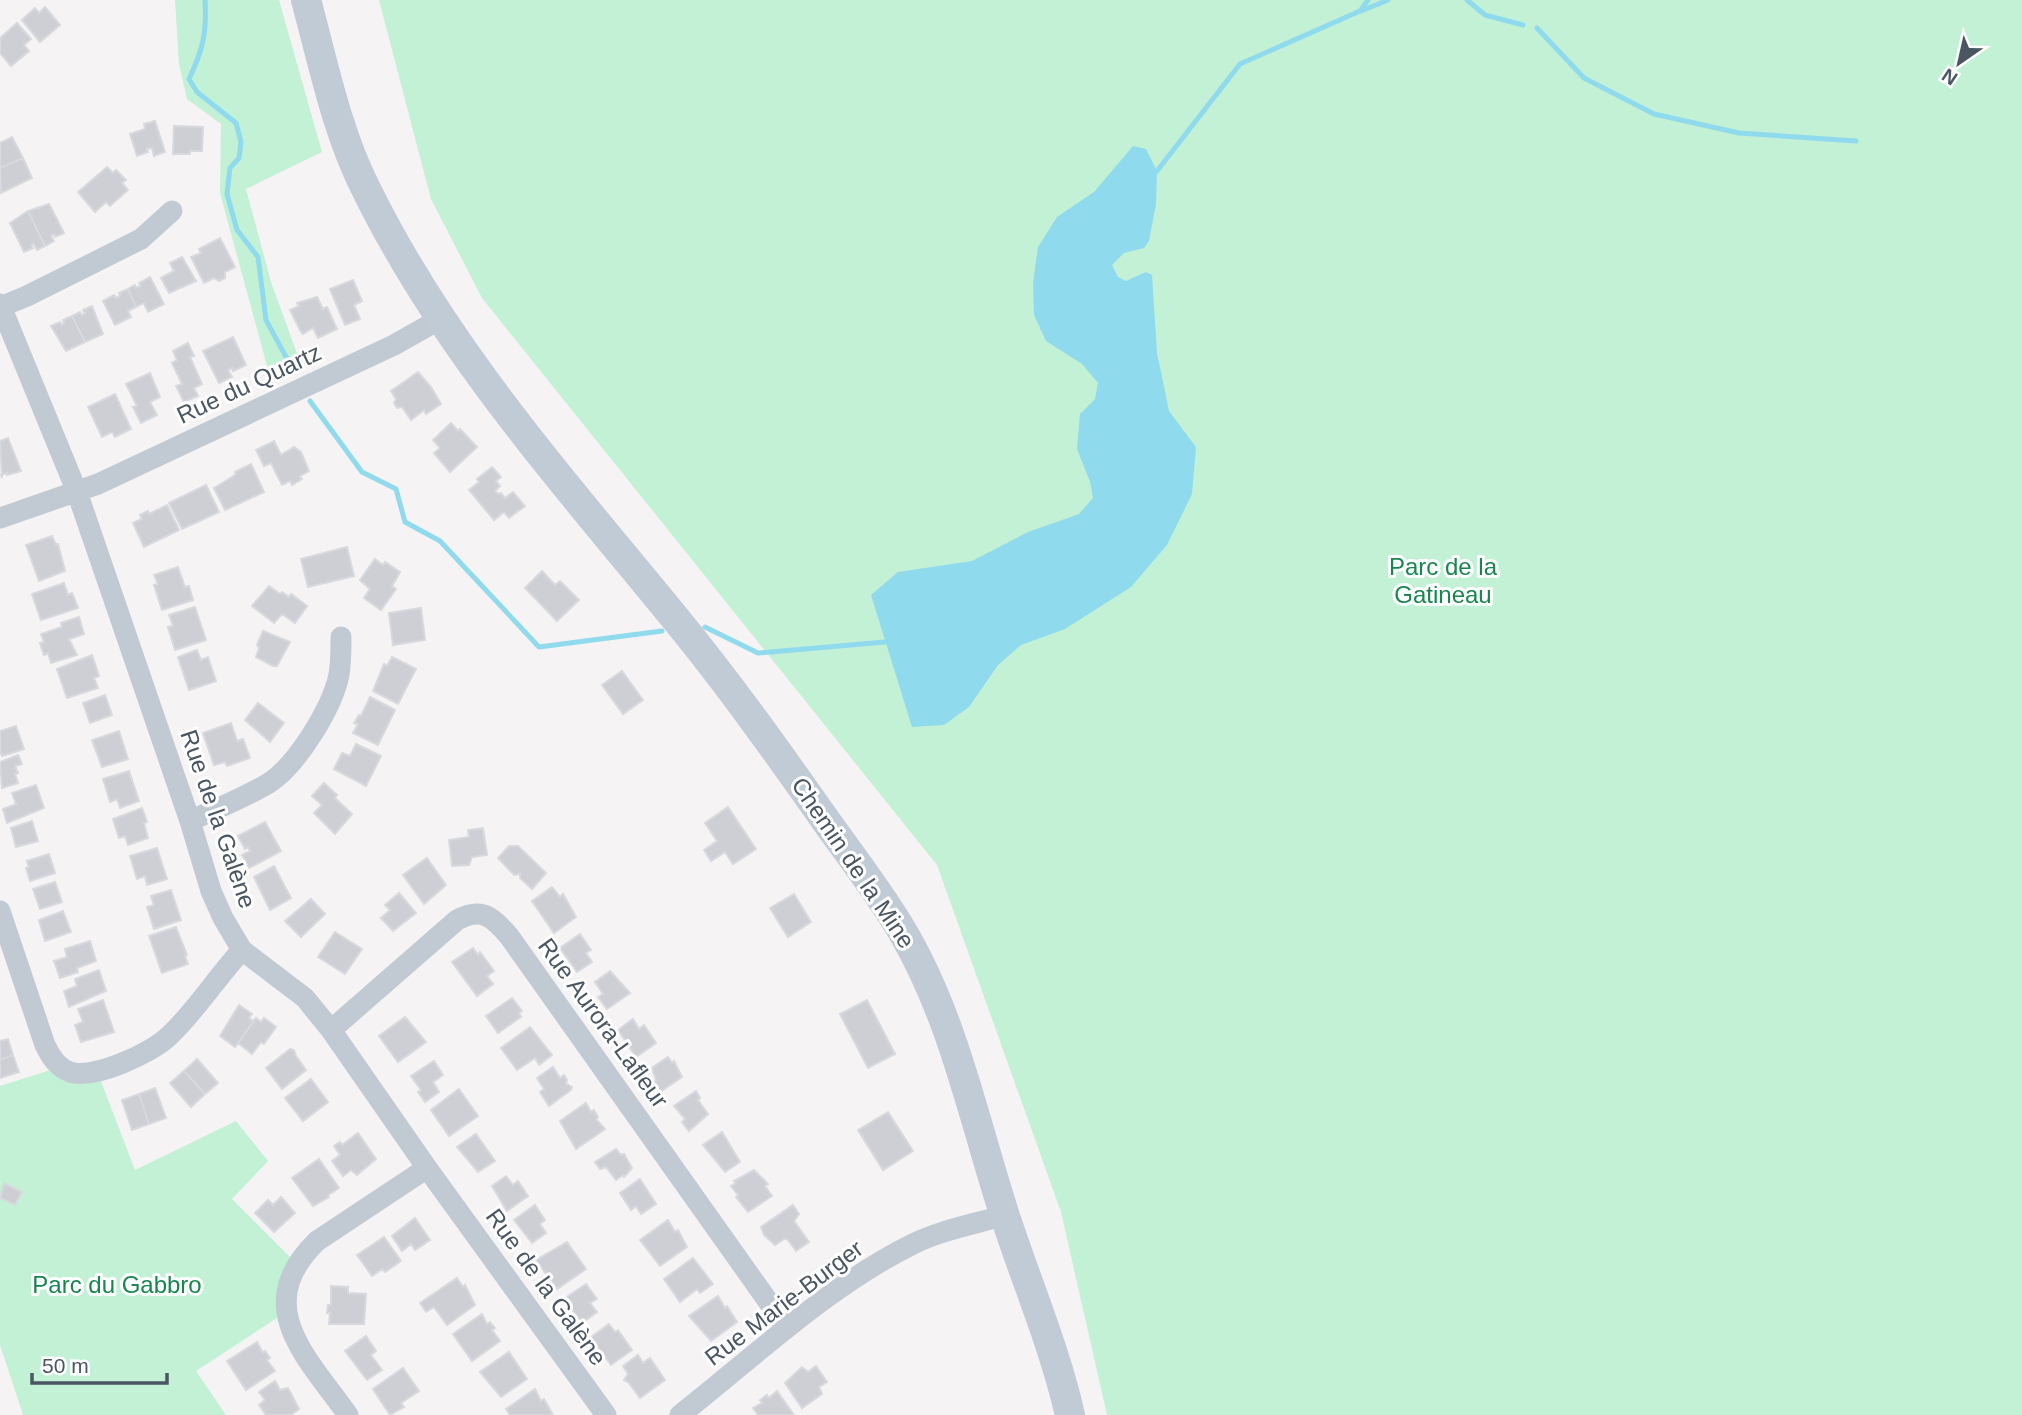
<svg xmlns="http://www.w3.org/2000/svg" width="2022" height="1415" font-family="Arial,sans-serif">
	<rect width="100%" height="100%" fill="#f5f3f3"/>
	<path fill="#c3f1d5" d="M175 0H279L322 152 246 189 271 282 299 359 269 373 220 193 221 124 187 99 179 64Z
		M379 0H2022V1415H1107L1061 1212 937 865 482 298 431 199Z
		M60 1067 97 1071 135 1170 236 1121 268 1161 232 1199 297 1264 286 1312 196 1371 226 1415H23L0 1345V1086Z"/>
	<path fill="#90daee" d="M1133 146 1146 149 1157 171 1156 204 1149 241 1144 248 1124 253 1112 265 1118 277 1126 281 1146 272 1152 275 1157 353 1169 411 1196 447 1192 494 1167 545 1131 587 1065 629 1021 645 998 665 969 707 944 725 912 727 871 595 898 572 972 561 1028 532 1079 514 1093 498 1090 482 1077 449 1080 414 1095 399 1098 383 1082 364 1046 341 1034 315 1033 283 1038 247 1057 217 1094 192Z"/>
	<g fill="none" stroke-linecap="round" stroke-linejoin="round">
		<path stroke="#90daee" stroke-width="5" d="M205 0C207 32 203 50 189 79L197 92 236 123 241 142 239 158 230 168 227 194 237 230 258 257 266 320 292 368
			M1467 0 1485 15 1523 25
			M1361 11 1388 0
			M1537 28 1584 78 1654 114 1739 133 1856 141
			M1157 171 1240 64 1360 11 1368 0
			M310 401 362 472 396 489 405 522 440 541 539 647 662 631
			M705 627 758 653 885 642"/>
	</g>
	<path fill="#cdcfd5" stroke="#d7d9de" stroke-width="2" d="M45 7 60 25 40 42 22 20 35 8 39 13Z
		M17 23 31 39 24 45 29 51 11 66 0 53V38Z
		M155 121 165 152 154 156 152 148 147 149 148 152 137 156 130 134 145 129 144 124Z
		M174 126 203 127 202 151H190V154H173Z
		M12 137 23 158 0 168V143Z
		M23 158 32 178 1 193 0 168Z
		M107 167 113 173 116 170 126 180 122 183 128 190 110 206 106 202 95 212 78 192Z
		M49 204 64 233 55 237 54 234 51 236 54 241 45 246 28 211Z
		M28 211 45 246 37 250 34 244 31 245 33 248 24 252 10 223Z
		M220 238 235 267 225 272V278L219 281 214 278 204 283 191 257 201 253 199 249Z
		M182 257 196 281 169 293 161 278 174 271 170 263Z
		M150 277 164 304 148 312 144 303 136 307 128 289 135 285 136 288 141 286 139 283Z
		M353 280 362 301 354 305 360 319 345 325 330 289Z
		M128 289 136 307 128 311 131 317 115 325 103 301 114 295 116 298 120 296 119 293Z
		M317 297 323 309 327 307 337 329 318 338 313 328 303 334 301 332 290 310 299 306 297 303Z
		M92 306 103 334 85 342 72 316 80 312 82 315 85 313 83 310Z
		M72 316 85 342 66 351 51 326 60 322 61 325 64 323 63 320Z
		M233 337 246 365 233 371 232 368 228 370 232 377 219 383 203 351Z
		M188 343 194 356 190 357 202 384 194 388 198 396 184 402 176 386 182 384 172 363 177 360 173 351Z
		M418 372 431 387 441 404 426 414 424 410 411 420 402 407 397 408 394 403 396 399 391 391Z
		M150 373 160 397 150 402 157 415 141 423 133 407 137 406 126 384Z
		M115 394 131 429 115 437 112 432 102 437 88 407Z
		M451 423 458 431 460 429 477 447 450 472 434 453 440 448 433 440Z
		M8 438 21 471 7 475V473L1 475 2 478 0 441Z
		M274 441 281 455 294 447 301 452 309 471 300 476 302 479 292 485 290 481 282 485 271 463 264 466 256 450Z
		M251 464 264 492 225 510 214 488 232 477 236 474 235 472Z
		M492 467 501 477 496 481 500 486 495 491 498 494 501 493 505 498 513 492 525 506 509 518 504 512 494 520 469 490 479 482 477 479Z
		M206 485 219 512 182 529 169 503Z
		M167 505 179 530 144 547 133 523 142 519 140 515 148 511 149 514Z
		M52 536 56 545 58 544 65 571 39 581 26 545Z
		M347 547 354 576 308 587 301 559Z
		M375 559 383 565 385 562 400 572 392 586 396 589 381 610 364 598 370 589 360 580Z
		M178 567 185 587 189 586 193 600 162 610 154 585 158 584 154 575Z
		M542 571 555 585 560 581 579 600 557 621 525 588Z
		M64 583 68 595 72 593 78 608 41 620 32 594Z
		M269 586 280 594 282 592 289 597 291 594 307 606 295 623 282 614 274 623 252 606Z
		M195 607 206 640 175 650 168 627 173 626 169 615Z
		M421 608 425 640 393 645 389 613Z
		M79 617 84 634 69 639 77 655 51 663 48 653 44 655 40 643 44 642 41 634 62 627 61 623Z
		M263 631 290 642 277 666H273L256 657 259 648 257 645Z
		M197 650 201 660 208 657 216 681 189 690 178 657Z
		M92 655 99 676 94 678 98 688 67 698 57 669Z
		M392 657 416 669 398 704 373 691 384 664 387 666Z
		M622 671 643 700 623 714 602 685Z
		M105 695 112 715 90 723 83 703Z
		M370 697 395 710 378 745 353 733 358 724 354 723 359 715 361 716Z
		M258 703 284 723 270 742 245 720Z
		M231 723 237 741 243 739 250 758 227 766 225 762 214 765 203 733Z
		M16 726 24 749 2 756 0 751V731Z
		M119 731 128 759 102 767 92 740Z
		M356 744 381 756 366 786 334 769 342 753 350 756Z
		M18 755 22 764 15 766 18 773 15 774 18 783 2 788 0 762Z
		M129 771 139 801 120 808 117 799 110 802 103 779Z
		M324 783 337 795 335 798 352 814 335 834 314 813 322 805 312 796Z
		M36 785 44 808 7 823 3 809 16 804 12 793Z
		M728 807 756 849 733 864 725 852 711 861 704 850 717 841 705 823Z
		M142 808 147 822 144 823 148 838 128 845 125 836 119 838 113 819Z
		M32 821 38 841 16 847 11 828Z
		M265 822 281 851 249 868 242 855 250 851 248 847 245 849 238 836Z
		M483 828 487 855 472 857 469 865 452 866 449 840 469 837 468 830Z
		M509 846H518L546 873 532 889 520 878V874L514 875 498 858Z
		M157 848 167 879 147 885 145 876 137 879 130 856Z
		M49 854 55 873 30 881 26 868 29 867 27 861Z
		M427 858 446 885 424 904 403 875Z
		M274 866 291 898 270 910 254 877Z
		M55 882 62 902 40 909 33 889Z
		M552 887 560 897 563 894 576 917 554 933 532 901Z
		M171 890 181 920 154 929 147 907 154 905 151 896Z
		M399 893 416 913 393 931 381 918 390 910 385 905Z
		M794 894 811 922 788 937 770 908Z
		M311 899 325 914 301 937 285 921Z
		M63 911 71 932 45 941 39 920Z
		M176 927 187 955 185 956 188 964 162 973 149 936Z
		M335 932 362 949 345 974 318 957Z
		M580 934 591 950 586 953 592 962 577 972 560 948Z
		M90 941 96 961 77 968 78 972 60 978 54 961 67 957 65 949Z
		M473 948 478 955 480 952 494 971 487 976 493 984 477 996 452 962Z
		M99 970 106 991 69 1007 64 991 77 986 75 979Z
		M610 971 630 993 607 1009 598 997 603 994 595 982Z
		M512 998 522 1011 519 1013 521 1017 498 1033 486 1016Z
		M103 1000 114 1032 81 1042 75 1025 83 1022 78 1009Z
		M867 1000 895 1054 868 1068 840 1014Z
		M239 1005 252 1014 249 1018 253 1021 256 1018 235 1047 220 1036Z
		M405 1017 426 1042 398 1062 379 1036Z
		M256 1018 261 1022 264 1018 276 1027 264 1044 261 1042 252 1054 238 1043 235 1047Z
		M633 1019 639 1029 644 1025 656 1043 636 1057 618 1030Z
		M530 1027 552 1055 539 1065 535 1058 517 1070 501 1048Z
		M8 1039 13 1055 0 1060V1041Z
		M290 1049 294 1050 296 1056 306 1070 282 1089 266 1068Z
		M13 1055 19 1072 0 1078V1060Z
		M668 1057 672 1063 674 1061 682 1077 660 1092 654 1082 656 1080 652 1068Z
		M197 1059 218 1083 205 1094 184 1071Z
		M434 1061 443 1075 433 1082 439 1092 425 1102 418 1092 421 1090 411 1076Z
		M553 1067 560 1078 564 1075 567 1080 566 1084 572 1087 571 1090 549 1106 540 1092 544 1089 537 1078Z
		M184 1071 205 1094 191 1107 170 1083Z
		M311 1079 328 1102 303 1121 285 1098Z
		M155 1088 166 1118 149 1124 139 1094Z
		M459 1089 478 1116 449 1136 431 1110Z
		M696 1091 700 1098 698 1100 708 1114 689 1131 682 1122 685 1119 674 1106Z
		M139 1094 149 1124 132 1130 122 1100Z
		M586 1103 591 1112 594 1110 598 1117 596 1119 605 1129 576 1149 560 1121Z
		M888 1112 913 1151 883 1170 858 1130Z
		M722 1132 740 1162 725 1172 703 1145Z
		M358 1133 376 1159 357 1175 351 1170 343 1176 332 1161 340 1155 334 1146 340 1142 342 1145Z
		M476 1134 495 1161 478 1172 457 1147Z
		M616 1149 621 1155 624 1154 632 1168 624 1177 623 1175 616 1180 606 1167 600 1169 595 1162Z
		M319 1159 339 1188 328 1195 329 1197 313 1206 292 1178Z
		M754 1170 768 1184 765 1186 772 1196 748 1212 736 1197 738 1195 731 1186 736 1183 734 1181Z
		M506 1176 513 1185 518 1181 528 1196 507 1211 492 1186Z
		M640 1179 656 1204 641 1214 636 1206 631 1210 620 1193Z
		M4 1183 22 1192 15 1205 0 1198Z
		M281 1197 295 1213 274 1232 255 1213 268 1200 273 1205Z
		M535 1205 545 1220 540 1224 546 1233 532 1243 514 1220Z
		M793 1205 799 1214 794 1221 809 1242 796 1251 787 1239H784L775 1245 764 1235 761 1227Z
		M415 1218 430 1240 415 1250 411 1244 402 1251 392 1236Z
		M668 1220 675 1232 678 1230 687 1247 660 1266 640 1240Z
		M384 1237 401 1261 385 1272 382 1269 372 1276 357 1255Z
		M567 1242 586 1269 557 1289 536 1260Z
		M693 1258 713 1284 700 1293 697 1289 680 1302 664 1279Z
		M457 1278 463 1287 465 1285 475 1305 447 1325 434 1307 426 1312 420 1303Z
		M586 1284 597 1299 590 1303 597 1312 582 1323 564 1299Z
		M331 1286 348 1287V1293L366 1294 364 1324H329L330 1313H327L328 1305H331Z
		M718 1296 725 1308 727 1306 737 1322 711 1341 689 1316Z
		M482 1314 487 1324 490 1322 495 1328 492 1330 500 1341 472 1361 453 1334Z
		M609 1324 615 1332 618 1330 632 1350 611 1365 590 1338Z
		M366 1336 376 1351 371 1355 382 1370 367 1380 345 1351Z
		M257 1342 263 1353 265 1351 270 1358 267 1360 275 1371 246 1390 227 1361Z
		M509 1352 527 1379 501 1397 480 1372Z
		M638 1355 643 1363 650 1358 665 1380 640 1398 629 1383 624 1380 628 1374 623 1366Z
		M816 1366 827 1382 819 1387 822 1394 802 1408 785 1383 802 1367 808 1372Z
		M403 1368 419 1391 401 1403 404 1407 390 1415 373 1389Z
		M275 1381 280 1390 288 1388 299 1409 291 1415H266L259 1405 265 1400 259 1392Z
		M535 1389 541 1401 544 1399 553 1415H510L506 1409Z
		M777 1391 794 1415H758L753 1408 762 1403 760 1400 767 1395 769 1398Z"/>
	<g fill="none" stroke-linecap="round" stroke-linejoin="round">
		<path stroke="#c1cad2" stroke-width="21" d="M0 304 77 492 190 821 211 891 223 918 242 950 305 998 331 1030 427 1168 606 1415
			M0 307 27 296 141 239 172 211
			M0 518 98 484 394 345 440 319
			M190 821C216 809 244 798 269 783 297 765 332 708 339 675 341 663 341 649 341 637
			M0 911 45 1045C51 1057 57 1067 70 1072 93 1080 152 1053 169 1036 195 1012 217 977 242 950
			M331 1030 457 920C481 907 492 916 509 936L787 1328
			M348 1415C307 1357 250 1306 317 1241L427 1168
			M680 1415C754 1357 828 1286 913 1244 941 1230 975 1224 1005 1215"/>
		<path stroke="#c1cbd6" stroke-width="30" d="M306 0C323 62 336 129 365 187 443 347 563 481 675 618 730 685 781 757 831 828 855 861 880 894 901 929 953 1016 973 1117 1004 1213 1026 1281 1054 1345 1070 1415"/>
	</g>
	<g text-anchor="middle" stroke-width="6" stroke-linejoin="round" paint-order="stroke">
		<g font-size="24" fill="#4a5661" stroke="#fff">
			<text transform="translate(249 384) rotate(-25)" y="8">Rue du Quartz</text>
			<text transform="translate(218 819) rotate(71)" y="8">Rue de la Galène</text>
			<text transform="translate(853 863) rotate(56)" y="8">Chemin de la Mine</text>
			<text transform="translate(603 1023) rotate(54)" y="8">Rue Aurora-Lafleur</text>
			<text transform="translate(546 1287) rotate(54)" y="8">Rue de la Galène</text>
			<text transform="translate(784 1303) rotate(-37)" y="8">Rue Marie-Burger</text>
		</g>
		<g font-size="24" fill="#17864f" stroke="#fff">
			<text x="1443" y="575">Parc de la<tspan x="1443" dy="28">Gatineau</tspan></text>
			<text x="117" y="1293">Parc du Gabbro</text>
		</g>
	</g>
	<g transform="translate(1959 63) rotate(214)" stroke="#ffffff" stroke-width="5" paint-order="stroke">
	<path d="M0-5L12 26L0 18L-12 26Z" fill="#4a5661"/>
	<text y="-10" font-size="19" font-weight="bold" text-anchor="middle" fill="#4a5661">N</text>
	</g>
	<path d="M32 1373v10h135v-10" fill="none" stroke="#4a5661" stroke-width="3.5"/>
	<text x="42" y="1373" font-size="21" fill="#4a5661" stroke="#ffffff" stroke-width="5" paint-order="stroke">50 m</text>
</svg>
